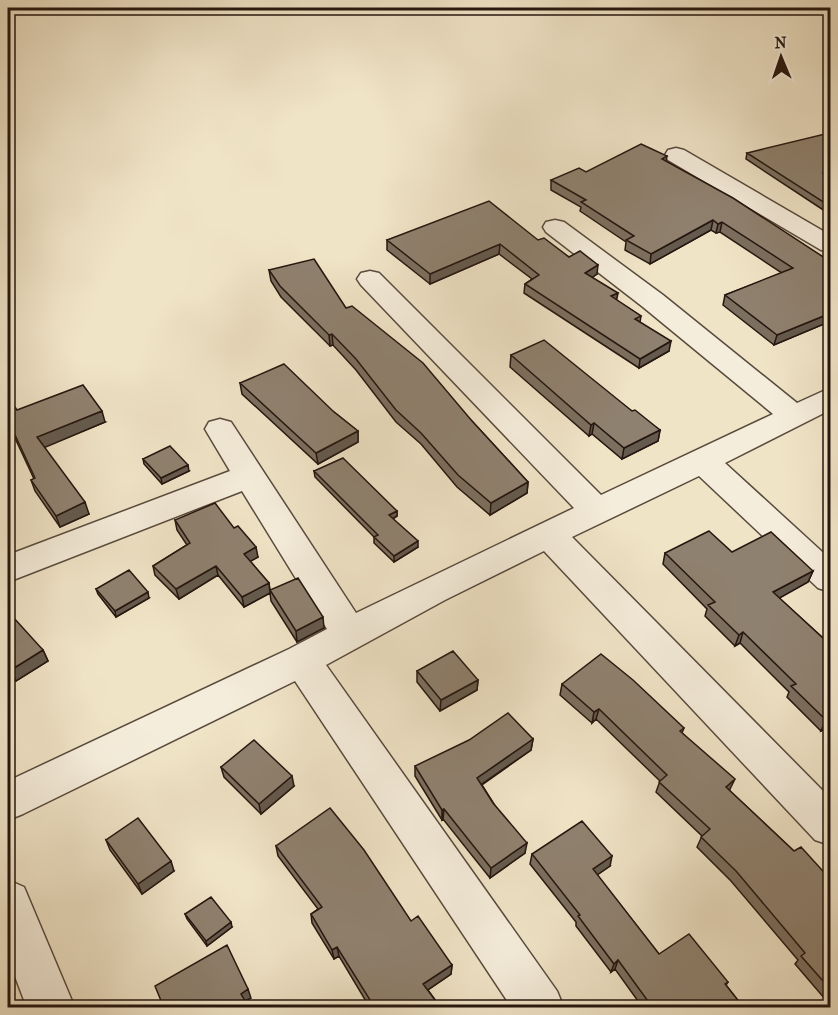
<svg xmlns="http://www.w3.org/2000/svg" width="838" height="1015" font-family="'IM FELL French Canon',serif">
	<rect width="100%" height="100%" fill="#f0e4c7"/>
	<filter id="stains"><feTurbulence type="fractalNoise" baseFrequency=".00333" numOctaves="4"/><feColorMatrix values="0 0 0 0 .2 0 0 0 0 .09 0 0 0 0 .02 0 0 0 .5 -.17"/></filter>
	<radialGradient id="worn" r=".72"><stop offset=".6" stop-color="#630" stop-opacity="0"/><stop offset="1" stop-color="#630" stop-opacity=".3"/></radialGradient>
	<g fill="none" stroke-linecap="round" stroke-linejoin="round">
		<g stroke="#584a3d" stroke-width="3">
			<path id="minor" d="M676 148 684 150 830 235V252L821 250 668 160 665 155 668 150Z
				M555 220 564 222 663 295 797 403 830 388V410L725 463 830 559V592L818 588 699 476 572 537 830 798V845L815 840 544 551 445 600 326 665 557 991 564 1008H512L295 681 23 814 8 820V781L289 649 327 629 242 491 8 582V555L230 471 205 429 209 422 220 419 231 422 356 613 574 508 361 285 357 279 361 273 370 271 379 273 601 495 773 414 643 307 546 232 543 227 546 222Z
				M8 880 24 887 75 1008H27L8 958Z"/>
		</g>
		<use href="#minor" fill="#f5eddb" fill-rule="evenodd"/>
	</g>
	<path fill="#7b6f5f" stroke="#25160f" stroke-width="1.5" d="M747 153 831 179V215L746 159Z
		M667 156 666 161 831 262V321L774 345 723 305 725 295 782 273 720 232 716 233 711 230 650 264 625 250 626 242 580 211 581 207 551 190V180Z
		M387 240H538L569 257 597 274 592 277 616 300 641 316 640 322 669 351 639 368 524 293 525 284 532 279 499 254 430 284 387 250Z
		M269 270 346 308 472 421 528 482 527 493 490 515 457 487 421 444 396 422 356 370 333 345 330 346 281 297 271 281Z
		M511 355 632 411 660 430 658 441 622 459 592 434 589 436 510 367Z
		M240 383 334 412 358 431V442L318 464 242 394Z
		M17 410 105 422 44 447 89 514 60 527 35 491 31 480 34 479 8 423V412Z
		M143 459 189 471 162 484 144 464Z
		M314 471 397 511V516L393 519 418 547 394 562 374 543V537L315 477Z
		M175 520 234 528 258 557 250 561 269 583 270 590 324 628 297 642 271 601 270 593 244 607 218 575 179 599 155 575 153 566 187 545 177 530Z
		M732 552 813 571 808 582 779 598 823 638 831 634V737L823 730 821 731 787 697 789 692 740 643 735 646 705 616 707 609 663 564 665 553Z
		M96 589 149 598 116 617 98 594Z
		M8 621 43 650 48 661 16 681 14 678 8 681Z
		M417 671 478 680 477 690 440 711 417 682Z
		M562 684 684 728 682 733 730 789 729 790 794 851 831 880V1006L795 964 798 960 731 881 697 847 702 836 656 792 660 781 596 719 592 723 560 695Z
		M533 739 531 750 482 785 525 853 490 878 443 819 442 820 415 776V766Z
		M221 767 294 786 261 814 224 777Z
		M106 840 174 871 142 894 110 850Z
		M276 846 411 921 452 965 451 974 428 990 441 1008H370L339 956 334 959 312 923 311 914 318 909 278 856Z
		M532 854 610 866 597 875 659 954 728 982 726 985 744 1008H643L615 969 611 972 576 926V922L530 864Z
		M185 914 232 927 207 946 187 919Z"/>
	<path fill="#645a4e" stroke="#25160f" stroke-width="1.5" d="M831 171V177L821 180 823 173Z
		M713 220 711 230 650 264 651 254Z
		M722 222 720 232 716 233 718 224Z
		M500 244 499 254 430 284V274Z
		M598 265 597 274 584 283 585 273Z
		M618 293 616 303 611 296Z
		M831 313V321L774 345 777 335Z
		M332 334 333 345 330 346 329 335Z
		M671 341 669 351 639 368 640 359Z
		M102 411 105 422 41 449 37 437Z
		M594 423 592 434 589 436 591 425Z
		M660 430 658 441 622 459 624 448Z
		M358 431V442L318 464 316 453Z
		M188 465 189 471 162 484 161 478Z
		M528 482 527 493 490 515 491 503Z
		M85 502 89 514 60 527 56 516Z
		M397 511V516L389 521V515Z
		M418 541V547L394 562V556Z
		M256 547 258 557 246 564 244 554Z
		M216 566 218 575 179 599 176 589Z
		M813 571 808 582 769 604 773 592Z
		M269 583 270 593 244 607 242 597Z
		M148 592 149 598 116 617 115 611Z
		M323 617 324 628 297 642 296 631Z
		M743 632 740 643 735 646 739 635Z
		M43 650 48 661 16 681 11 670Z
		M9 667 14 678 8 681V668Z
		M478 680 477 690 440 711 441 700Z
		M599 709 596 719 592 723 594 712Z
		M828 719 823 730 821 731 826 720Z
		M533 739 531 750 476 788 477 778Z
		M292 776 294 786 261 814 259 804Z
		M735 779 730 789 721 797 726 787Z
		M444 809 443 819 442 820V810Z
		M527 843 525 853 490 878 491 868Z
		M612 856 610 866 591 879 593 869Z
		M171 861 174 871 142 894 138 884Z
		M231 922 232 927 207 946 206 941Z
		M337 947 339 956 334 959 332 950Z
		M618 960 615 969 611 972 614 964Z
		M452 965 451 974 423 993V984Z
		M248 989 251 998 243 1002 241 994Z"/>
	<path fill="#8f816f" stroke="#25160f" stroke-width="1.5" d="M825 134 831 136V171L823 173 831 179V207L747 153Z
		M641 144 667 156 662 159 733 198 831 262V313L777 335 725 295 793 268 722 222 718 224 713 220 651 254 626 240 634 236 581 202 586 200 551 180 579 168 586 172Z
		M489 201 538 240 544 238 569 257 580 251 598 265 585 273 618 293 611 296 641 316 635 319 671 341 640 359 525 284 539 275 500 244 430 274 387 240Z
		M314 259 346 308 352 306 423 363 472 421 528 482 491 503 458 475 421 433 396 410 356 359 332 334 329 335 280 286 269 270Z
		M544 340 632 411 635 410 660 430 624 448 594 423 591 425 511 355Z
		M284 364 334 412 358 431 316 453 240 383Z
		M83 385 102 411 37 437 85 502 56 516 31 480 35 478 8 420V412L15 407 17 410Z
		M170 446 188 465 161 478 143 459Z
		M343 458 397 511 389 515 418 541 394 556 374 537 378 535 314 471Z
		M215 503 234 528 238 526 256 547 244 554 269 583 242 597 216 566 176 589 153 566 190 543 175 520Z
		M709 531 732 552 771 532 813 571 773 592 823 638 831 634V721L828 719 826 720 791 686 796 684 743 632 739 635 708 605 715 602 665 553Z
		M129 570 148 592 115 611 96 589Z
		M298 578 323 617 296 631 270 590Z
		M13 617 43 650 11 670 9 667 8 668V621Z
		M453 651 478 680 441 700 417 671Z
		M601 654 633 680 684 728 680 731 735 779 726 787 794 851 801 847 831 880V990L801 956 805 953 736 871 701 837 710 829 659 782 667 775 599 709 594 712 562 684Z
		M508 713 533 739 477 778 493 803 527 843 491 868 444 809 442 810 415 766 469 740Z
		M254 740 292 776 259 804 221 767Z
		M330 808 364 850 411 921 418 916 452 965 423 984 441 1008H375L337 947 332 950 311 914 322 907 276 846Z
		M138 818 171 861 138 884 106 840Z
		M582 821 612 856 593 869 659 954 689 934 728 982 725 984 744 1008H653L618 960 614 964 578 916 580 915 532 854Z
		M211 897 231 922 206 941 185 914Z
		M227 945 248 989 241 994 249 1008H164L155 986Z"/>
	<rect width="838" height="1015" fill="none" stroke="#f0e4c7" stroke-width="30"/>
	<rect x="9" y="9" width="820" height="997" fill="none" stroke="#25160f" stroke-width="3"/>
	<rect x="15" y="15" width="808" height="985" fill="none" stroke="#25160f" stroke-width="1.5"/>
	<g transform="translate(781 57) rotate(358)" stroke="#f5eddb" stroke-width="4.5" paint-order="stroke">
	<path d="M0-4.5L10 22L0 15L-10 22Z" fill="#25160f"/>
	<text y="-9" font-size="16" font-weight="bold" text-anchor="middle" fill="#25160f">N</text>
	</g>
	<rect width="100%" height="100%" filter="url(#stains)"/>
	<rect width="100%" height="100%" fill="url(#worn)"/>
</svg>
